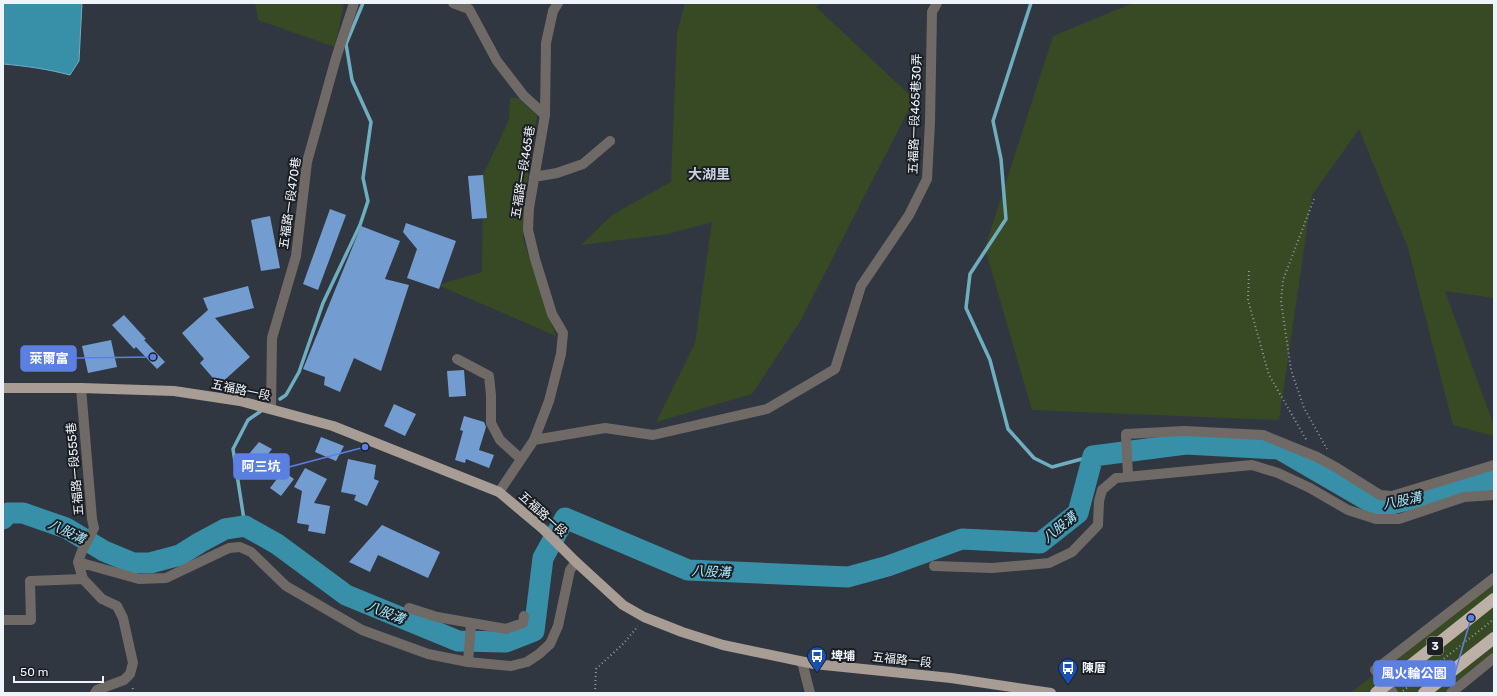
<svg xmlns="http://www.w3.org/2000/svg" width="1497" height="696" font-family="Rubik,'Noto Sans TC',sans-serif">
	<rect width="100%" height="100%" fill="#303741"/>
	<path fill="#384a24" d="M255 3H344L335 47 258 20Z
		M685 3H820L816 7 914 99 801 320 752 394 656 422 695 343 712 222 668 234 581 245 612 215 671 182 677 33Z
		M1133 3H1494V298L1445 291 1494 426V436L1453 425 1408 248 1359 129 1312 195 1279 420 1032 410 985 248 1053 36Z
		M510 98H518L537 115 528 174 523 239 556 336 438 285 482 272 483 175 509 120Z
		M1494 583V652L1443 693H1350Z"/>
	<path fill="#3890a8" stroke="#6faec1" d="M3 3H82L79 61 70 75C47 69 26 66 3 64Z"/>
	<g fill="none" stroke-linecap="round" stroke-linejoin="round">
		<path stroke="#6faec1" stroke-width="3.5" d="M1031 3 993 121 1001 159 1006 219 970 274 966 308 990 360 1008 429 1034 458 1052 467 1093 456
			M280 399 286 395 299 372 323 303 360 225 368 201 363 178 371 122 352 80 346 44 363 3
			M245 526 233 449 248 420 261 411"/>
		<path stroke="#3890a8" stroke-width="21" d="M3 519 8 513H23L66 528 104 551 133 563H150L180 555 199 543 225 529 245 526 277 544 346 595 458 641 506 642 534 631 543 558 565 518 688 570 848 577 888 566 962 539 1040 543 1078 513 1093 456 1186 444 1279 449 1379 507 1494 479"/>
	</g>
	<path fill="#739dd1" d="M483 175 487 218 472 219 468 176Z
		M330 209 346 215 318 290 303 284Z
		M270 216 280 268 261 271 251 220Z
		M406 223 456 241 439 289 407 278 417 249 403 232Z
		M361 226 400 241 385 279 409 285 381 371 354 358 340 392 324 385 325 377 303 369Z
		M248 286 254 308 215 318 250 357 219 385 200 363 204 359 182 333 208 310 203 298Z
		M124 315 146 339 144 340 165 362 157 369 136 347 134 349 112 325Z
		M111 340 117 367 88 373 82 346Z
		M464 370 466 396 449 397 447 371Z
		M394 404 416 414 405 436 384 426Z
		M464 416 484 422 486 427 479 450 494 455 489 468 466 459 465 463 455 460 463 431 460 430Z
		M321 437 344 446 336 461 315 452Z
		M259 442 272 449 261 463 249 454Z
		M348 459 376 465 374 479 379 481 367 506 354 500 356 495 341 492Z
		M305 468 327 479 314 503 330 506 325 534 308 531 309 525 297 523 302 491 294 487Z
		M283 471 294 479 281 496 270 488Z
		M382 525 440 552 428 578 378 555 370 572 349 562Z"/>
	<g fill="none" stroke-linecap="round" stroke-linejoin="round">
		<path stroke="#91979f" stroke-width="2" stroke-dasharray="1 3" stroke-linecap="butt" d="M1314 199 1283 280 1281 301 1291 370 1304 408 1327 449
			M1249 271 1248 300 1269 375 1307 441
			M1403 691 1494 619
			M132 693 133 687
			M595 693 596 669 624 643 638 626"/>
		<path stroke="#706a67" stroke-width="10" d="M453 3 469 9 497 61 524 96 545 115
			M534 177 557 173 583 164 610 141
			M457 359 489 376 491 395V423L500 440 521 459
			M81 388 92 519 94 528 82 551 78 562 83 579 102 599 117 606 123 618 133 663 130 674 124 680 97 690 95 693
			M271 409 272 338 296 256 307 162 336 58 354 3
			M534 440 605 428 653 435 767 409 835 369 861 286 909 215 927 179 930 122 932 12 937 3
			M1128 476 1126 434 1184 431 1263 435 1317 457 1337 468 1380 495 1392 496 1494 465
			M499 492 534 440 549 401 561 354 563 333 552 314 535 259 528 230 529 208 545 115 546 43 553 11 558 3
			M78 562 139 579 166 578 229 548 240 547 251 552 286 586 362 630 428 654 468 662 511 666 527 662 539 654 550 644 558 626 570 570 576 562
			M934 566 992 568 1049 563 1072 552 1098 525 1099 501 1102 490 1116 478 1252 465 1278 473 1310 488 1348 510 1376 519H1399L1464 497 1494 495
			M409 608 437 617 506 629 523 623 524 616
			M3 620H31L30 581 83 579
			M468 662 471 624
			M802 662 810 693
			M1393 693 1375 670 1494 578
			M1451 693 1494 658"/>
		<path stroke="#a79d95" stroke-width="10" d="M3 388H81L174 391 240 401 333 426 499 492 543 529 576 562 623 605 644 617 682 632 723 645 814 664 951 678 1051 693"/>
		<path stroke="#bdb1a7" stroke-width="12" d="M1424 693 1494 638"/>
		<path stroke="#bdb1a7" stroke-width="12" d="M1376 693 1494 599"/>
	</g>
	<defs>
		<g id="bus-pin" transform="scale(1)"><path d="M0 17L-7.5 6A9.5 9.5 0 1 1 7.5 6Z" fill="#1a4fb4" stroke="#1b1e23"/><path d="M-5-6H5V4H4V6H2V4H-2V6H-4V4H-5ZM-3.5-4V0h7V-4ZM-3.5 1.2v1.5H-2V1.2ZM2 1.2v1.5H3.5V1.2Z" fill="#fff"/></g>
	</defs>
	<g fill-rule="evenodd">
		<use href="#bus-pin" x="817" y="656"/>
		<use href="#bus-pin" x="1068" y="668"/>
	</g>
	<g text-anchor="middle" stroke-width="4" stroke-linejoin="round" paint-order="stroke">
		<rect fill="#1b1e23" stroke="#afb4ba" stroke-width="1" x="1427" y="637" width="16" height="18" rx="3"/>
		<g font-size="11" font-weight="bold" fill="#eff4fa">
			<text x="1435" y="650">3</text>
		</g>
		<g font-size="12" fill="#eff4fa" stroke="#1b1e23">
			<text transform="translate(915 114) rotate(-88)" y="4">五福路一段465巷30弄</text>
			<text transform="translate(523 172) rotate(-81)" y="4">五福路一段465巷</text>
			<text transform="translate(290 203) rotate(-82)" y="4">五福路一段470巷</text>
			<text transform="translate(241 390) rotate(12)" y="4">五福路一段</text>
			<text transform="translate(75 469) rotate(-95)" y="4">五福路一段555巷</text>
			<text transform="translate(543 514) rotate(42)" y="4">五福路一段</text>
			<text transform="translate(902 660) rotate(6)" y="4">五福路一段</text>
		</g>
		<g font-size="12" font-weight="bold" fill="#eff4fa" stroke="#1b1e23" text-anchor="start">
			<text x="831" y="660">埤埔</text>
			<text x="1082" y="672">陳厝</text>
		</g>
		<g font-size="13" font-style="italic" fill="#a5e7fc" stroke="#1b1e23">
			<text transform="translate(1402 500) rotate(-11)" y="5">八股溝</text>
			<text transform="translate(1059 527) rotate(-39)" y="5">八股溝</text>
			<text transform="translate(67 531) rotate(26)" y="5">八股溝</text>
			<text transform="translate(711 571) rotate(3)" y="5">八股溝</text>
			<text transform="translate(386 612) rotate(22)" y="5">八股溝</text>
		</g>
		<g font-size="14" font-weight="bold" fill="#c8d1dd" stroke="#1b1e23">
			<text x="709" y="179">大湖里</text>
		</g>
	</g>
	<path fill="none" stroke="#5c80e2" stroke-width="1.5" d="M153 357L76 358M365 447L289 467M1471 618L1455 673"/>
	<g fill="#5c80e2" stroke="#1b1e23" stroke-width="1.5">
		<circle cx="153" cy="357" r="4"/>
		<circle cx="365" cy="447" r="4"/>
		<circle cx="1471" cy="618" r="4"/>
	</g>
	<g fill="#5c80e2" stroke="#5c80e2" stroke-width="1.5">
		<rect x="21" y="346" width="55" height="25" rx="4"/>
		<rect x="234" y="454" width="55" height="25" rx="4"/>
		<rect x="1374" y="661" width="81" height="25" rx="4"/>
	</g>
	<g font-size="13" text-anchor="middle" font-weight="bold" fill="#fff">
		<text x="49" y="363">萊爾富</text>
		<text x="261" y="471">阿三坑</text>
		<text x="1414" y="678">風火輪公園</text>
	</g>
	<rect width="1497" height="696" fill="none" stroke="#eff4fa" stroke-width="8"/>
	<path d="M14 676v6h89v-6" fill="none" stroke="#eff4fa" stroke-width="2"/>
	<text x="20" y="676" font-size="12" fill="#eff4fa" stroke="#1b1e23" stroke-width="3" paint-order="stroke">50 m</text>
</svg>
